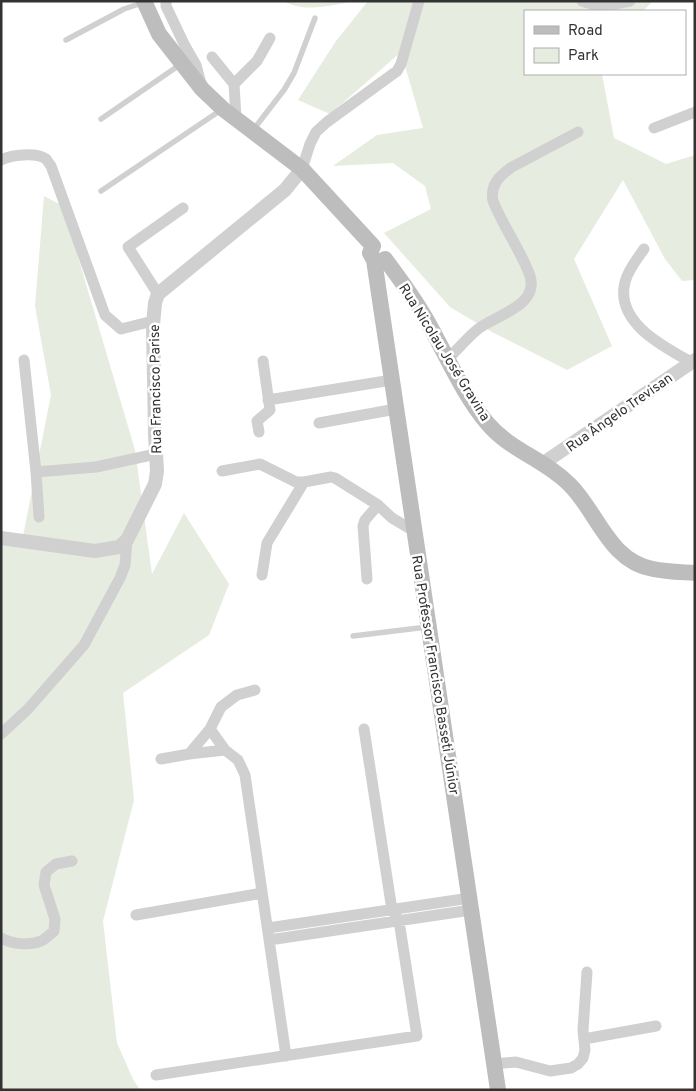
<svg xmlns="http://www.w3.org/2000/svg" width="696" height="1091" font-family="Overpass,sans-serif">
	<rect width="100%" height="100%" fill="#fff"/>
	<path fill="#e6ecdf" d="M284 1H357C334 4 305 14 284 1Z
		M368 1H653L643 11H525V74H602L614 138 666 164 695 155V280L682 281 665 259 623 180 574 259 612 346 567 370 492 332 450 307 384 233 431 209 425 186 393 163 333 166 377 135 423 128 401 52 330 114 298 100 336 41Z
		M44 196 63 206 135 450 152 574 184 513 229 584 209 635 123 693 134 800 103 921 117 1043 133 1079 140 1090H1V545L21 546 51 395 35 306Z"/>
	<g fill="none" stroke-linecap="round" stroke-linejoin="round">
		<path stroke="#d0d0d0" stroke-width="5.5" d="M66 40 124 9 142 3
			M101 119 181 64
			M253 130 284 90 294 73 315 18
			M101 191 221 110
			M353 636 427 627"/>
		<path stroke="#d0d0d0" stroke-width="11" d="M166 1V6L185 46 196 65 201 84
			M582 1 600 7 630 1
			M212 57 234 84 257 61 270 38
			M234 84 236 118
			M654 128 695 112
			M1 160C11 155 36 152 46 159 48 161 49 164 51 166L105 315 121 329 153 321
			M302 169 310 144 316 132 327 122 397 71 401 64 419 1
			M644 249C637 259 628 270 625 282 615 322 662 346 691 362
			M158 294 128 247 183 208
			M448 359C458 349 467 338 478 329 496 315 542 305 529 273 519 248 503 226 493 201 490 185 499 176 512 167L578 132
			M24 360 36 472 39 517
			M268 400 392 380
			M319 423 396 409
			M259 432 257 421 270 410 263 361
			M222 471 260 464 296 482H304L331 477 335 478 378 505 392 518 414 531
			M36 472 96 467 156 454
			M262 575 267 543 304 482
			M367 579 363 526 365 520 378 505
			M210 729 225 750 238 760 245 775 286 1056
			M1 734 28 709 84 645 120 578 125 565 127 540
			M189 754 225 750
			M161 759 189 754 210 729 221 707 237 695 255 690
			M136 915 262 893
			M268 928 470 898
			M1 938C12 944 29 946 41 941 46 939 50 934 54 931L55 919 44 885 46 872 56 864 72 861
			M269 940 471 910
			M584 1039 656 1026
			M494 1064 516 1062 550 1071 571 1068 578 1064 583 1058 585 1050 583 1030 587 972
			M156 1075 417 1036 399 921 392 910 364 729"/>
		<path stroke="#d0d0d0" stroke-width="14" d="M542 464 695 360
			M1 538 95 551 119 547 127 540 155 484 157 471 155 434 153 325 155 303 158 294 285 190 302 169"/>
		<path stroke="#bdbdbd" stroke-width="16" d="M144 1 159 34 202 89 223 109 302 169 373 246
			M373 246 370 253 374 260 498 1090
			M385 259C400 279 414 298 426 319 445 352 463 395 488 424 511 451 546 460 570 485 598 513 609 561 653 569 667 572 681 572 695 573"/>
	</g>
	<g text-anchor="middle" stroke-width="5" stroke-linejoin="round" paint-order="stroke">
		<g font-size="14" fill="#333" stroke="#fff">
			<text transform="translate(445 352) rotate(58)" y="5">Rua Nicolau José Gravina</text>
			<text transform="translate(155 389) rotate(-91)" y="5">Rua Francisco Parise</text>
			<text transform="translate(619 412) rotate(-35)" y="5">Rua Ângelo Trevisan</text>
			<text transform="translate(436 675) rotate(81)" y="5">Rua Professor Francisco Basseti Júnior</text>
		</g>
	</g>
	<rect width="696" height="1091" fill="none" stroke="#333333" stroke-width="5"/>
	<rect x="524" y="10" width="162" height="65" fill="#ffffff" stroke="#adadad"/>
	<rect x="534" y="26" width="25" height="8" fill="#bdbdbd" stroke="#adadad"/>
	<text x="568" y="35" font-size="15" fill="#333333">Road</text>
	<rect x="534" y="48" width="25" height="15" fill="#e6ecdf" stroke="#adadad"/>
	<text x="568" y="60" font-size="15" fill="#333333">Park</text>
</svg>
